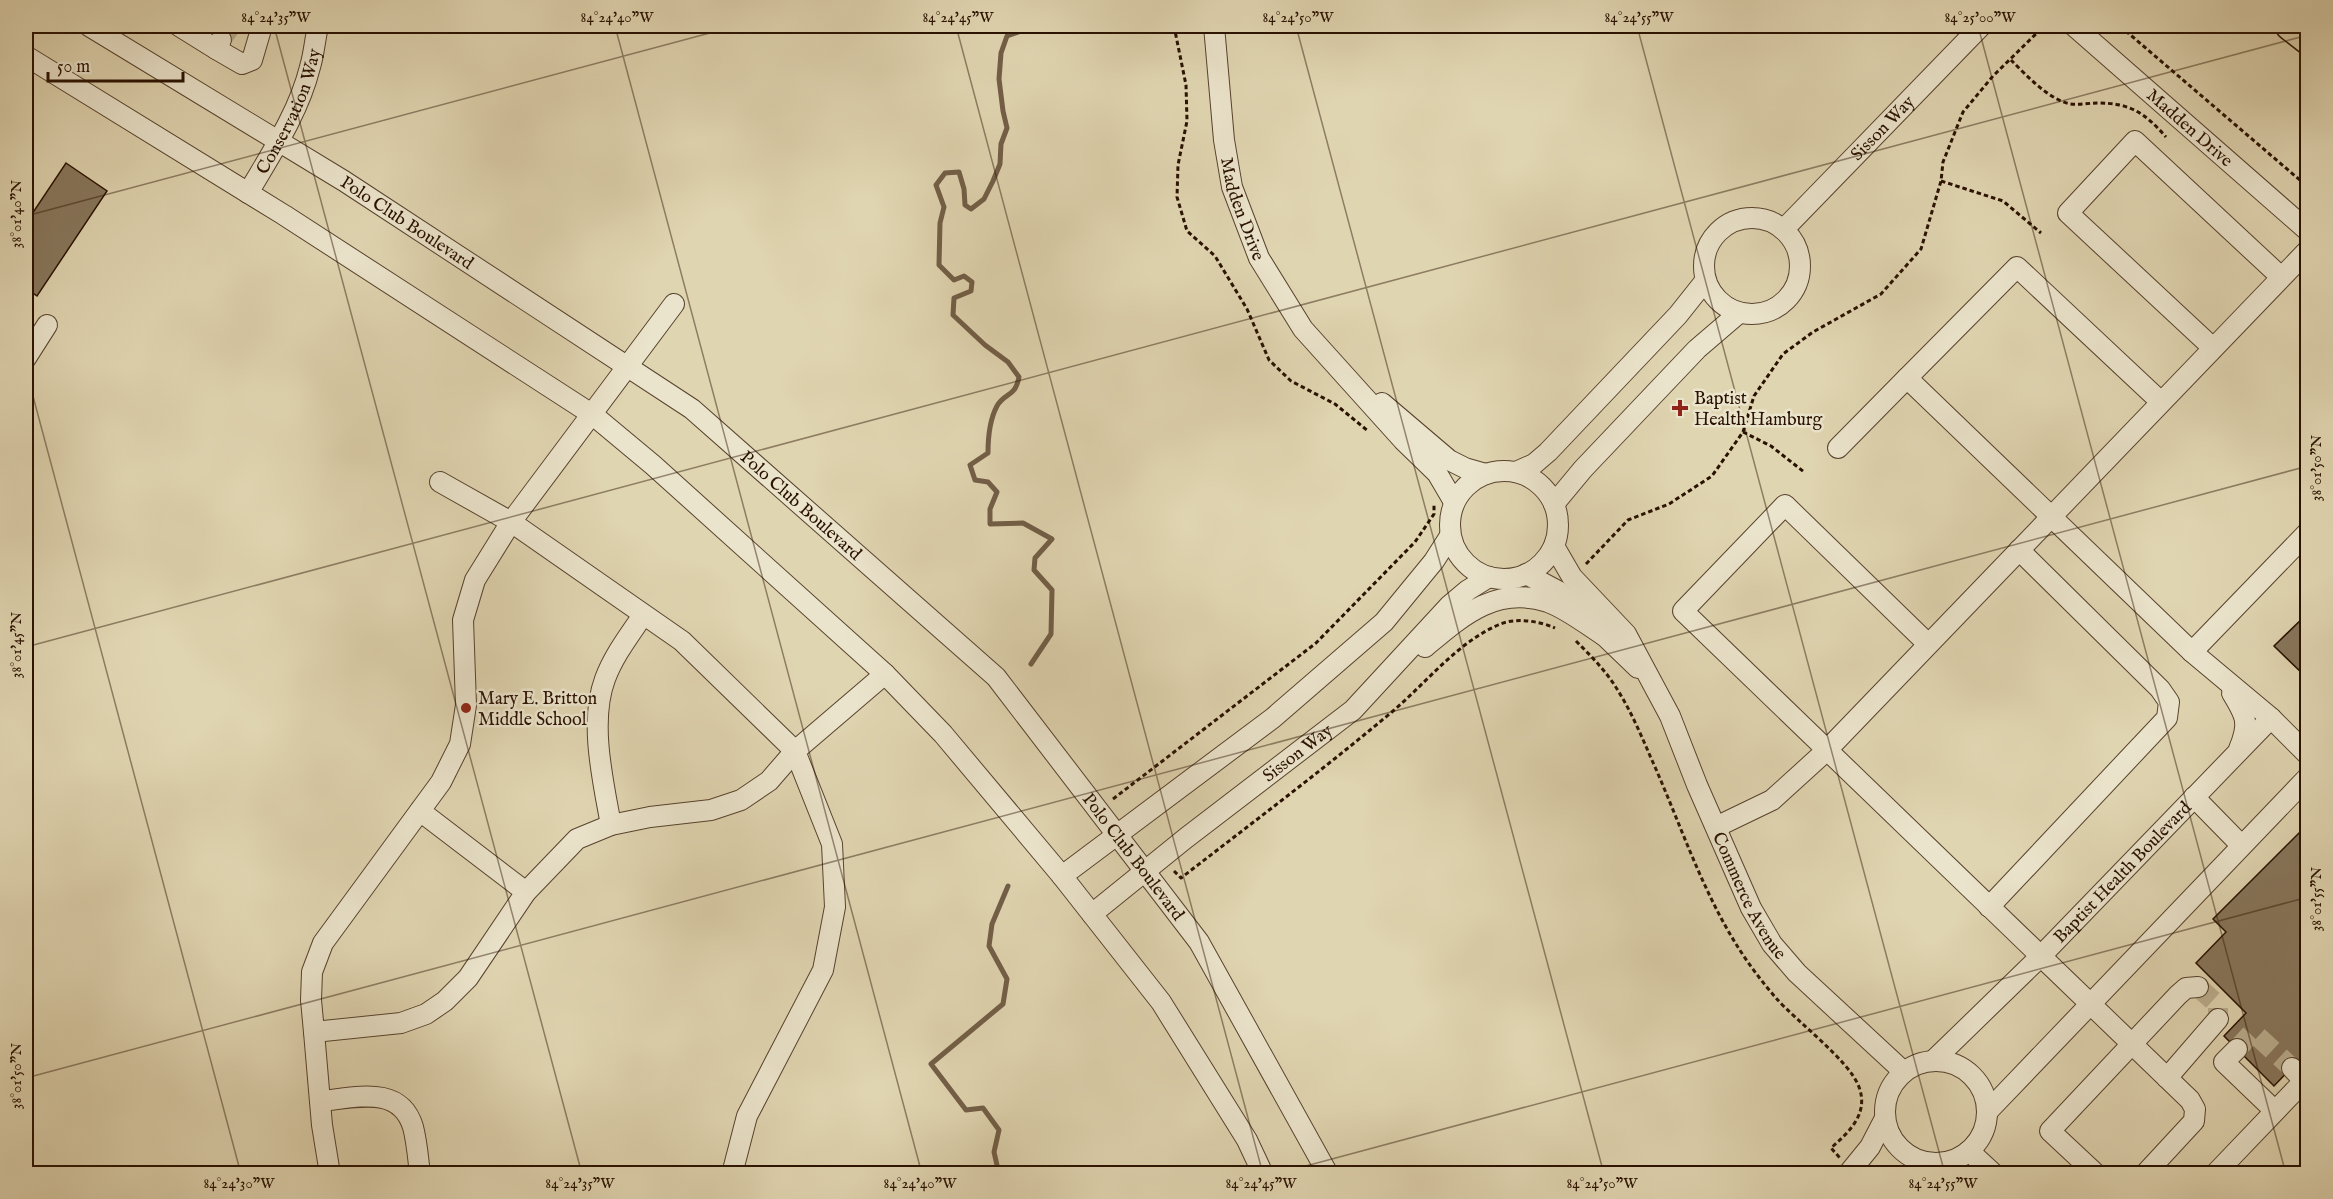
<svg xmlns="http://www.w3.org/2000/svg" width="2333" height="1199" font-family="'IM FELL English',serif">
	<rect width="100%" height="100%" fill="#e0d5b1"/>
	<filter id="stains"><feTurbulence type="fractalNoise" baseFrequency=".00333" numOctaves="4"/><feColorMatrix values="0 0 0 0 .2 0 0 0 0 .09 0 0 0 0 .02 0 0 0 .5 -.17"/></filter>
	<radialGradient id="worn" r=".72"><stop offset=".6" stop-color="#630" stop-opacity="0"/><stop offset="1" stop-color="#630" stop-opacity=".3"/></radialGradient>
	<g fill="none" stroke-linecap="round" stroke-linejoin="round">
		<path stroke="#725e47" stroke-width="5" d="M1031 664 1051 634 1052 590 1034 570 1035 558 1052 539 1023 523 990 524V509L997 492 988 482 975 480 970 465 988 453C988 438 990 419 997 406 1005 392 1015 398 1019 377L1008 362 985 345 953 315 954 298 971 291 972 282 964 276 954 280 939 265 940 223 944 207 936 185 945 173 959 172 964 189 965 205 971 209 984 199 993 181 1000 164 1001 144 1007 128 1003 111 999 79 1001 53 1007 36 1035 26
			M999 1174 994 1152 999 1130 983 1108 966 1110 931 1064 1003 1004 1007 979 989 946 992 924 1008 886"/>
	</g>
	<path fill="#88775d" stroke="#291101" stroke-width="1.5" d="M66 163 107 191 37 296 26 288V219L28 220Z
		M2308 613V679L2274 646Z
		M2308 824V1071L2298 1061 2274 1086 2224 1036 2246 1013 2196 963 2226 932 2213 919Z"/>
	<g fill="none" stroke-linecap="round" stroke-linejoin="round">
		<path stroke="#bbae8e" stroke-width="20" stroke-dasharray="20 10" stroke-linecap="butt" d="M221 40 231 26
			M2198 987 2218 1005V1019
			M2237 1049 2253 1032 2292 1068"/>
		<g stroke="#57422d" stroke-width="22">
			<g id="minor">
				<path id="s1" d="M89 26 344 181 692 409 996 677 1199 942 1328 1174"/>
				<path d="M179 26 216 49 221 40"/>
				<path id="s2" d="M1214 26 1224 140 1232 187 1259 258 1303 329 1403 440 1437 473 1454 502"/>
				<path id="s3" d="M2074 26 2308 231"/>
				<path d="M216 49 242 64 252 60 262 26"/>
				<path d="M26 56 284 215 593 415 653 465 885 674 943 734 1062 876 1161 1002 1247 1140 1263 1174"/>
				<path id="s4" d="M248 193C271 154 299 112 310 67 314 54 315 39 318 26"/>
				<circle cx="1752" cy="266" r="48"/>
				<path id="s5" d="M1784 229 1981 26"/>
				<path d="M674 304 511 522 475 580 463 620 466 705 460 744 441 782 323 943 312 972 311 1000 314 1032 401 1023 426 1014 445 1001 468 978 526 892 577 839 611 825 650 817 711 810 741 800 769 781 795 751 885 674"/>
				<path d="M2213 348 2068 213 2135 141 2281 277"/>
				<path d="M26 358 47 325"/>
				<path d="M1907 378 2017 267 2161 402"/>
				<path d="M1382 403 1449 460 1465 468 1486 474"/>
				<path d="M1838 448 1907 378 2192 652 2308 532"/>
				<circle cx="1504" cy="525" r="54"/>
				<path d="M1516 472 1534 464 1548 452 1678 315 1705 281"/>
				<path d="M440 482 511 522 682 641 795 751 832 844 835 907 823 970 747 1116 732 1174"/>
				<path d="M1554 504 1583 469 1697 349 1739 313"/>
				<path id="s6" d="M1554 546 1572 577 1626 634 1670 716 1697 785 1751 908 1772 944 1797 973 1904 1072"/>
				<path d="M1526 574 1558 591 1638 668"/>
				<path d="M1928 644 1785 505 1683 611 2190 1100 2195 1109 2194 1121 2145 1174"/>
				<path d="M1425 647C1462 616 1496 585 1548 602 1567 609 1586 624 1603 635"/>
				<path d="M2192 652 2271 718"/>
				<path d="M2232 693C2246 716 2250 723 2239 749"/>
				<path d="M2194 797 2241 845"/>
				<path d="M420 811 526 892"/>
				<path d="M611 825C603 781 589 722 605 679 614 655 629 636 643 615"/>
				<path d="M1716 827 1772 800 1826 751 2308 250"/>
				<path d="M1062 876 1273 718 1384 622 1434 561 1450 536"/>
				<path d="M1989 907 2167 718 2169 702 2160 689 2019 550"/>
				<path id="s7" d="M1092 914 1186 838 1353 710 1449 606 1468 590 1489 577"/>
				<path d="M314 1032 322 1125 330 1174"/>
				<path d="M2237 1049 2224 1062 2275 1111"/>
				<path id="s8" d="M1934 1060 2040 957 2271 718 2308 755"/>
				<circle cx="1936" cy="1112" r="51"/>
				<path d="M2167 1078 2218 1019"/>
				<path d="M320 1101C355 1098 400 1084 413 1127 417 1142 418 1158 420 1174"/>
				<path d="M1988 1111 2308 777"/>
				<path d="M1969 1151 1994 1174"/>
				<path d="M1848 1174 1870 1147 1885 1118"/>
				<path d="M2096 1174 2050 1131 2178 995 2186 988 2198 987"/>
				<path d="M2215 1174 2304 1081 2292 1068"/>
			</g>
		</g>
		<g stroke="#291101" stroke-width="31">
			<path id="highway" d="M2290 26 2308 40"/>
		</g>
		<path stroke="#291101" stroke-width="3" stroke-dasharray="4.5 3" stroke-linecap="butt" d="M1174 26 1186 85 1187 121 1178 165 1177 197 1187 231 1215 256 1247 309 1269 360 1291 381 1335 404 1368 431
			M2120 26 2308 187
			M2011 60C2026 75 2048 99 2070 104 2079 105 2089 103 2098 103 2130 103 2145 113 2166 137
			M1941 181 2003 201 2041 233
			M1743 432 1771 446 1804 472
			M1586 564 1628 520 1669 504 1712 476 1743 432 1754 396 1783 354 1813 332 1881 294 1921 249 1941 181 1943 162 1963 112 1993 76 2044 26
			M1576 641C1591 656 1606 671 1617 689 1631 711 1641 735 1651 758 1679 820 1700 886 1736 944 1747 962 1762 982 1776 998 1797 1022 1849 1060 1859 1087 1869 1114 1849 1132 1831 1148L1840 1158
			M1113 799 1316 643 1415 542 1434 514V505
			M1174 871 1181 878C1252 823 1324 769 1393 711 1427 682 1457 643 1498 625 1515 617 1539 621 1555 628"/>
		<use href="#minor" stroke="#ebe4cc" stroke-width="20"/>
		<use href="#highway" stroke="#e0d5b1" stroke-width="28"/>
	</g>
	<path fill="none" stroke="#291101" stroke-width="1.5" stroke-opacity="0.45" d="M274 26 582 1174M615 26 922 1174M956 26 1263 1174M1296 26 1604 1174M1637 26 1945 1174M1978 26 2286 1174M26 216 736 26M26 370 241 1174M26 647 2308 35M26 1078 2308 466M1276 1174 2308 897"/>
	<g fill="#8f2418" stroke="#ebe4cc" stroke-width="2">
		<path d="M1677 399h6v6h6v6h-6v6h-6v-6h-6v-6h6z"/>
		<circle cx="466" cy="708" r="6"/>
	</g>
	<g text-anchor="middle" stroke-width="5" stroke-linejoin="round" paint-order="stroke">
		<g font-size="18" fill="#291101" stroke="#ebe4cc">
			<text dy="6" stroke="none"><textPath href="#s4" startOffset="92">Conservation Way</textPath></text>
			<text dy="6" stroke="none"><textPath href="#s5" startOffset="141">Sisson Way</textPath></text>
			<text dy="6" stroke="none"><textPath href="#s3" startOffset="154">Madden Drive</textPath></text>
			<text dy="6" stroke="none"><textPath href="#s2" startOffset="186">Madden Drive</textPath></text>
			<text dy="6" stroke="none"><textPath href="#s1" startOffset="374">Polo Club Boulevard</textPath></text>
			<text dy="6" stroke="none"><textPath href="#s1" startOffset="860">Polo Club Boulevard</textPath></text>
			<text dy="6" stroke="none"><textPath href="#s7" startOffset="261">Sisson Way</textPath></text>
			<text dy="6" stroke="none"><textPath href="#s1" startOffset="1346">Polo Club Boulevard</textPath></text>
			<text dy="6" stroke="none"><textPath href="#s8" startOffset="266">Baptist Health Boulevard</textPath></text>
			<text dy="6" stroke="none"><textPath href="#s6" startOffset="404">Commerce Avenue</textPath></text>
		</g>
		<g font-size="18" fill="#291101" stroke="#ebe4cc" text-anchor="start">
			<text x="1694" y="404">Baptist<tspan x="1694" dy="21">Health Hamburg</tspan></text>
			<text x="478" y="704">Mary E. Britton<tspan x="478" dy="21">Middle School</tspan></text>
		</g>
	</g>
	<rect width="2333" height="1199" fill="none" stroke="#e0d5b1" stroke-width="66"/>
	<path d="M48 72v9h135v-9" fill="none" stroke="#291101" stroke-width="3"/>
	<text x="57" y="72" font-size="18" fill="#291101" stroke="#ebe4cc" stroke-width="4.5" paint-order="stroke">50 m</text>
	<rect x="33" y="33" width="2267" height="1133" fill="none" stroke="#291101" stroke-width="2"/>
	<g font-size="15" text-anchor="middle" fill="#291101">
		<text x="276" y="22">84°24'35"W</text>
		<text x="617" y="22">84°24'40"W</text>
		<text x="958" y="22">84°24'45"W</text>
		<text x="1298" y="22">84°24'50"W</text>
		<text x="1639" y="22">84°24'55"W</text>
		<text x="1980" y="22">84°25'00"W</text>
		<text transform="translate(16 214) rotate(-90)" y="5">38°01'40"N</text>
		<text transform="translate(2316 468) rotate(-90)" y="5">38°01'50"N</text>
		<text transform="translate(16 645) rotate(-90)" y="5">38°01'45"N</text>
		<text transform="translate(2316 899) rotate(-90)" y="5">38°01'55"N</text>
		<text transform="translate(16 1076) rotate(-90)" y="5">38°01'50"N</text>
		<text x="239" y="1188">84°24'30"W</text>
		<text x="580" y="1188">84°24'35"W</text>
		<text x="920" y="1188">84°24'40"W</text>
		<text x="1261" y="1188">84°24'45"W</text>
		<text x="1602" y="1188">84°24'50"W</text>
		<text x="1943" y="1188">84°24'55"W</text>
	</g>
	<rect width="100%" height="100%" filter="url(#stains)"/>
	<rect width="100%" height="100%" fill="url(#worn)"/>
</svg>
